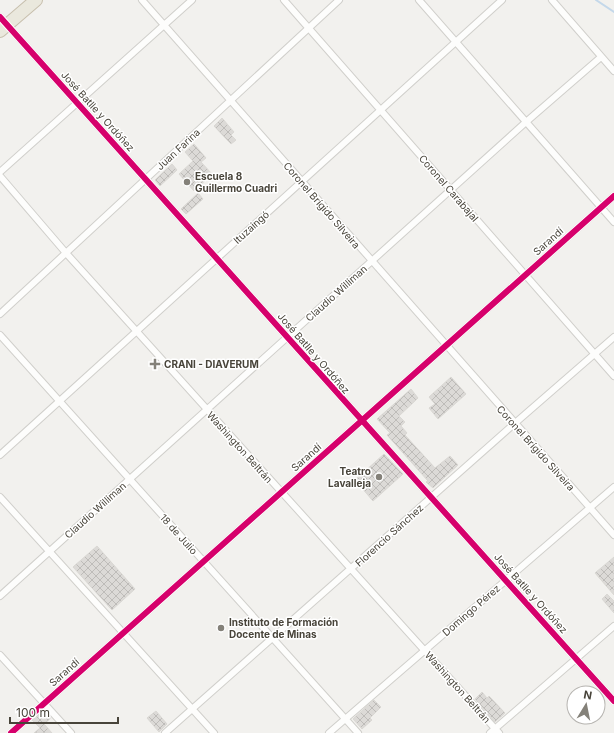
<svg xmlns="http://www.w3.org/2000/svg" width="614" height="733" font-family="Inter,sans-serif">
	<defs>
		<pattern id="building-cross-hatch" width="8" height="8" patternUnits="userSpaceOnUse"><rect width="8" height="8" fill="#dcdad7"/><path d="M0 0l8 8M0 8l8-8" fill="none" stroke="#bebcb9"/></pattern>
	</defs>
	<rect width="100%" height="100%" fill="#f2f1ee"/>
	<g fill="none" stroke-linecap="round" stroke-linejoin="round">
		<path stroke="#c4d8ea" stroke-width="2" d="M596 0 614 12"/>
	</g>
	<path fill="url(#building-cross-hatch)" stroke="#dad8d4" d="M222 118 234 132 231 135 236 140 231 144 214 126Z
		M194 144 206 158 201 162 212 174 194 191 179 174 193 161 185 152Z
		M172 164 177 170 160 186 155 180Z
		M198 193 203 199 186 214 181 209Z
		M451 377 466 394 438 419 429 408 435 404 429 397Z
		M411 389 418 398 399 416 405 422 401 426 407 433 405 435 435 468 450 456 458 465 433 488 426 482 428 481 387 435 390 433 377 419Z
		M384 454 403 474 373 501 355 480Z
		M97 546 135 589 112 610 73 567Z
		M614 557V595L595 573Z
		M607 594 614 601V613L602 599Z
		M482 692 487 698 489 696 505 713 495 722 475 699Z
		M374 700 381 707 370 718 372 720 362 729 353 719Z
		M44 710 51 718 44 724 52 733H34L40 728 32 720Z
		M156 711 167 724 159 732 147 718Z"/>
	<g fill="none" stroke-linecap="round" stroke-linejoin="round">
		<g stroke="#d0cfcb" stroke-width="8">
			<path id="street" d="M142 0 614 535
				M284 0 614 376
				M419 0 614 222
				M552 0 614 71
				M0 17 614 701
				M0 172 192 0
				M0 176 66 253 499 733
				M0 314 339 0
				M0 335 358 733
				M0 455 502 0
				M0 497 214 733
				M0 596 526 122 601 57
				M0 655 71 733
				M11 733 614 196
				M165 733 514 424 614 337
				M329 733 614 487
				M490 733 614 626"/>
		</g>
		<g stroke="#c7bfad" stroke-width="14">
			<path id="highway" d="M0 31 36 0"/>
		</g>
		<use href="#street" stroke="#fdfdfc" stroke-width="6"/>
		<use href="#highway" stroke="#eae8dd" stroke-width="12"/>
		<g stroke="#fff" stroke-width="8">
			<path id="cycleway" d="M0 17 614 701
				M11 733 614 196"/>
		</g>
		<use href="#cycleway" stroke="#d6006c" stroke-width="6"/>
	</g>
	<g fill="#848179" stroke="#fff" stroke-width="1.5">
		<circle cx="187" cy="182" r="4"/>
		<path d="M153 358h4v4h4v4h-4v4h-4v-4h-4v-4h4z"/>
		<circle cx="379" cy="477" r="4"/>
		<circle cx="221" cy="628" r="4"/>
	</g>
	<g text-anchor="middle" stroke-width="3" stroke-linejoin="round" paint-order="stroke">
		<g font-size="10" fill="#48443a" stroke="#fff">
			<text transform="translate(98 111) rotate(48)" y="4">José Batlle y Ordóñez</text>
			<text transform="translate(178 149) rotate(-43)" y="4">Juan Farina</text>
			<text transform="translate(449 188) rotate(49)" y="4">Coronel Carabajal</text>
			<text transform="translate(322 205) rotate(49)" y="4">Coronel Brígido Silveira</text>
			<text transform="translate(251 227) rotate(-42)" y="4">Ituzaingó</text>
			<text transform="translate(548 241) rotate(-42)" y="4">Sarandí</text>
			<text transform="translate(336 293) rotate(-42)" y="4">Claudio Williman</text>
			<text transform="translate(314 353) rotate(49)" y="4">José Batlle y Ordóñez</text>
			<text transform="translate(240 447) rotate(48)" y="4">Washington Beltrán</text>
			<text transform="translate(536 448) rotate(48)" y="4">Coronel Brígido Silveira</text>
			<text transform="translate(306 457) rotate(-42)" y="4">Sarandí</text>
			<text transform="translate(95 510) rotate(-42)" y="4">Claudio Williman</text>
			<text transform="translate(179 534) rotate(48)" y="4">18 de Julio</text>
			<text transform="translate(389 535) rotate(-42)" y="4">Florencio Sánchez</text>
			<text transform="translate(531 593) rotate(48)" y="4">José Batlle y Ordóñez</text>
			<text transform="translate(471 610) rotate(-41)" y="4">Domingo Pérez</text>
			<text transform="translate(64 672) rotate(-42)" y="4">Sarandí</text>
			<text transform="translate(458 687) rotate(48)" y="4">Washington Beltrán</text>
		</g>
		<g font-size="10" font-weight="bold" fill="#48443a" stroke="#fff" text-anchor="start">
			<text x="195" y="180">Escuela 8<tspan x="195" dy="12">Guillermo Cuadri</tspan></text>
			<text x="164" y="368">CRANI - DIAVERUM</text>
			<text x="371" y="475" text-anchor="end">Teatro<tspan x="371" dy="12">Lavalleja</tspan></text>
			<text x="229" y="626">Instituto de Formación<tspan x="229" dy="12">Docente de Minas</tspan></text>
		</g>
	</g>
	<g transform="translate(586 705) rotate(10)"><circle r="19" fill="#ffffff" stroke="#b6b4b0"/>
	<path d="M0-3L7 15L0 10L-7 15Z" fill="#848179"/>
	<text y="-6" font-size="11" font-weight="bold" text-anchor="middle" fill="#48443a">N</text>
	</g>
	<path d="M10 717v6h108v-6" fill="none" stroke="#48443a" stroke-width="2"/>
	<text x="16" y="717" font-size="12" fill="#48443a" stroke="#ffffff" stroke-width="3" paint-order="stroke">100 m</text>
</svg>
